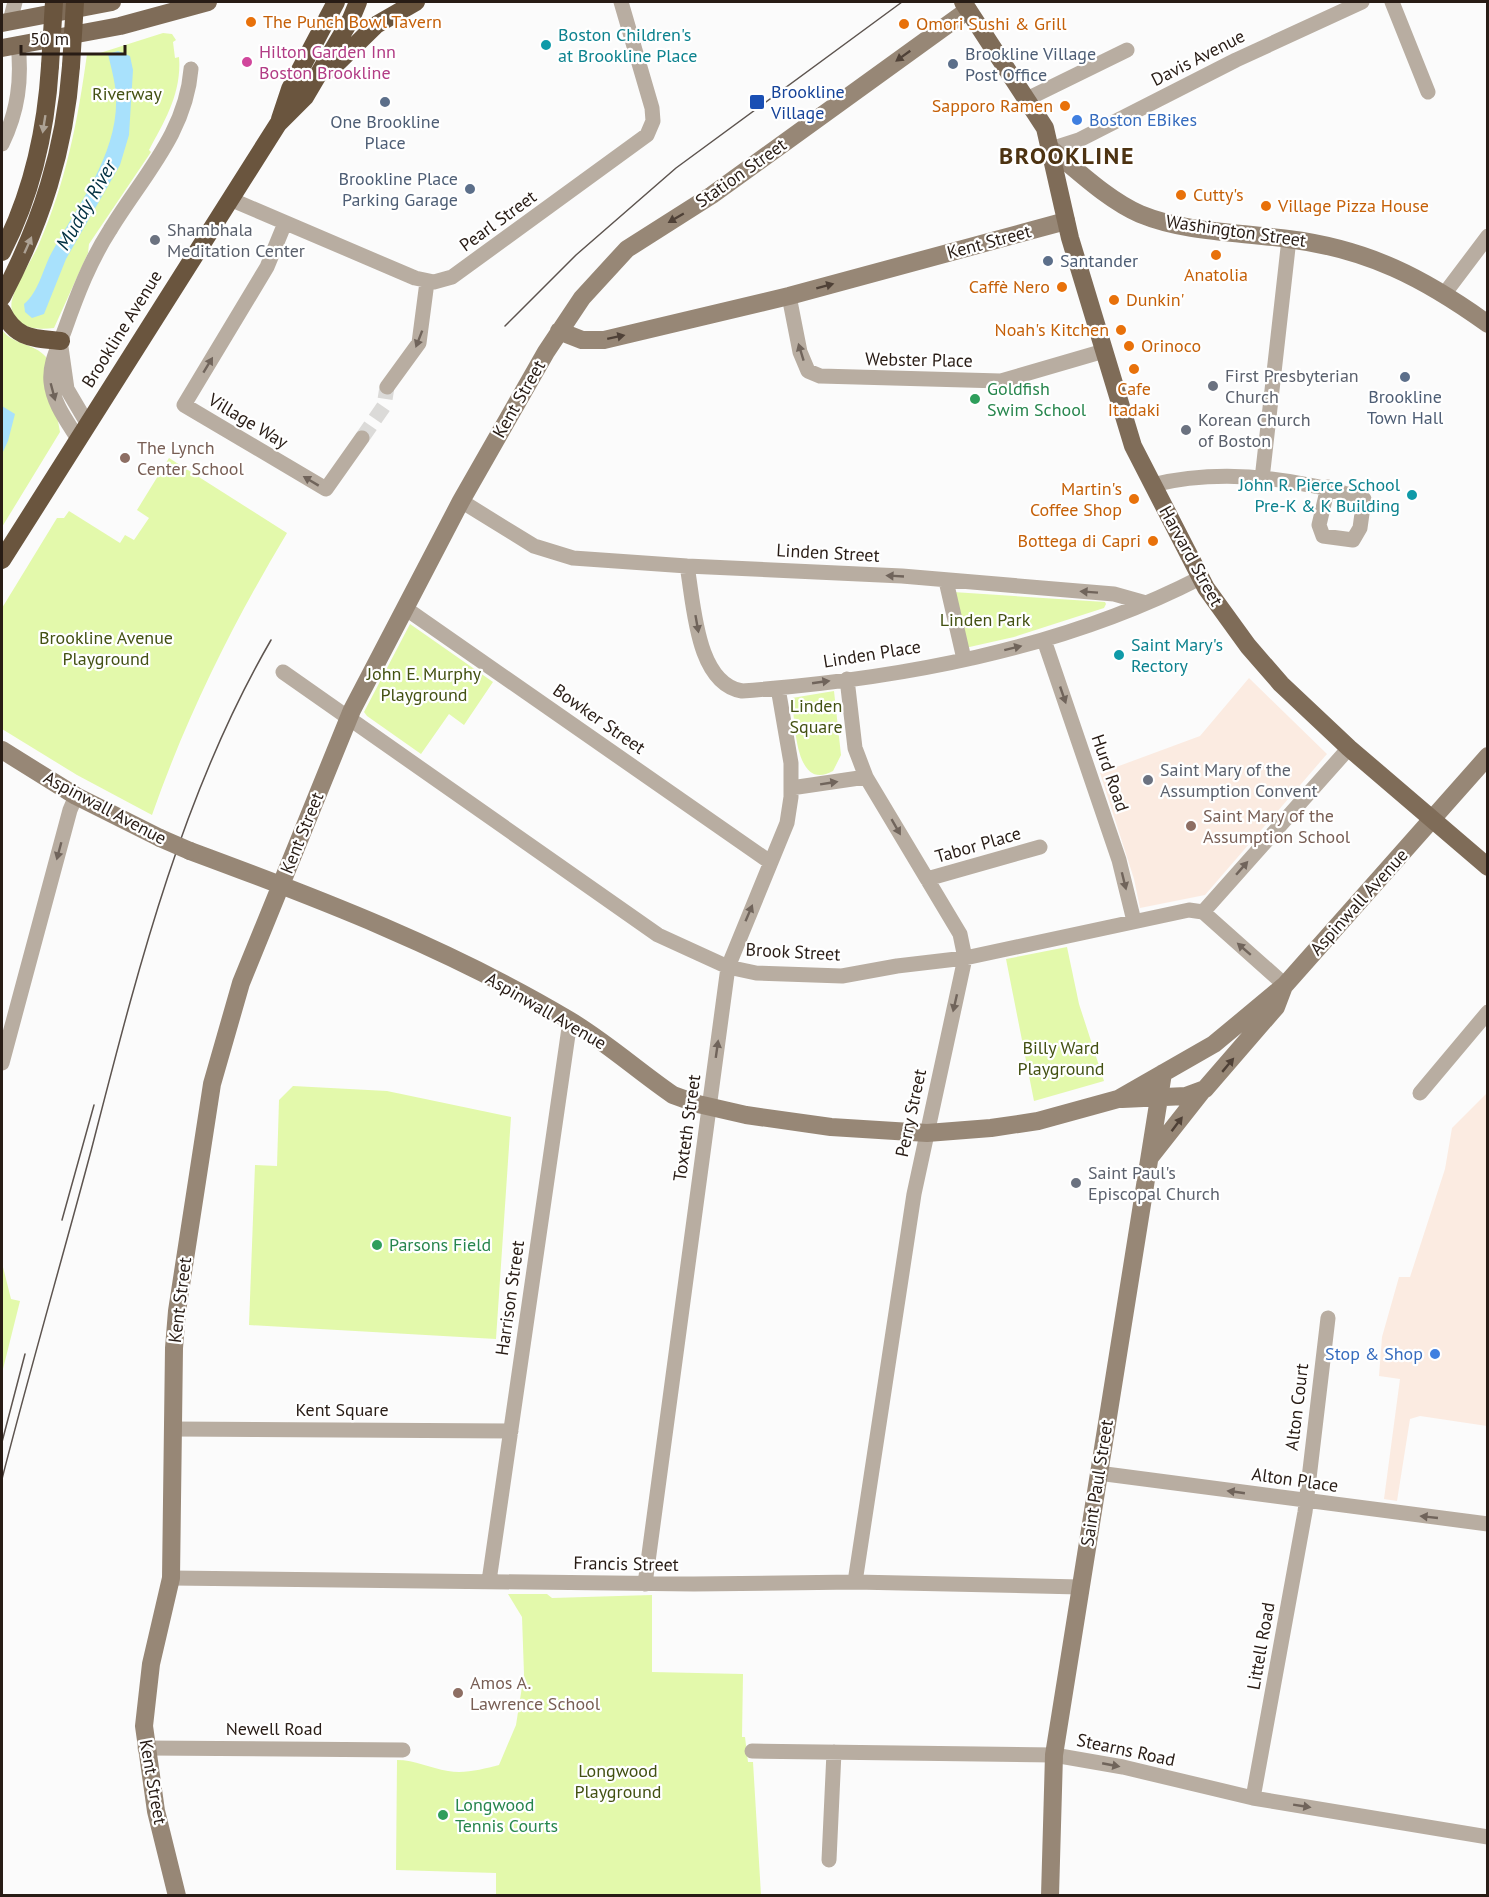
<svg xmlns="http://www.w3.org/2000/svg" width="1489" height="1897" font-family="'PT Sans',sans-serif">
	<rect width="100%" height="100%" fill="#fbfbfb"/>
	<path fill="#fbebe1" d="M1249 678 1327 754 1205 895 1140 908 1134 879 1100 773 1200 736Z
		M1487 1093V1426L1420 1416 1410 1419 1397 1501 1384 1499 1400 1379 1379 1376 1382 1337 1399 1277H1410L1445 1169 1452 1128Z"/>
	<path fill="#e3f9ab" d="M163 33 172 34 176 40 173 42 175 58 179 57C182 92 165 121 149 150L151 152 89 244 88 253 54 328C38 330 17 329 12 310 7 296 33 259 39 244 66 182 78 120 87 54L100 53Z
		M2 330C13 345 34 343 46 357L60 432 2 527Z
		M169 458 287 533C233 623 187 715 152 815L77 775 2 729V608L57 518H64L69 511 120 543 125 535 134 540 149 518 137 510Z
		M953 592 1105 602 1106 604 1104 608 1014 637 965 648Z
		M410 624 493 682 464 725 449 714 421 754 367 716 364 712Z
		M834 691 841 755 833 771C794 793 795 720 792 698Z
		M1067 947 1079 1004 1104 1081 1034 1101 1006 959Z
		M293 1086 387 1091 511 1117 496 1339 249 1325 255 1165 277 1166 279 1100Z
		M2 1263 11 1299 20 1301 2 1373Z
		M508 1594H547L552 1598 652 1595V1672L743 1674 742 1737H745L748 1762H753L761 1895H496V1873L396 1870 397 1760C415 1760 430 1768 448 1771 465 1774 483 1769 499 1765L516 1725 524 1674 522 1617Z"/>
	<path fill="#a8e1fc" d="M118 51 130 56 133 70 129 135 120 165 66 259 44 314 32 318 25 312 24 304C39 292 43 268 52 252 79 203 119 153 116 95 115 81 111 67 108 54Z
		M2 406 15 414 8 441 2 454Z"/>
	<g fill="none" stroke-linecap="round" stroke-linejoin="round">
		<path stroke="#dbdad8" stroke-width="15" stroke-dasharray="15 8" stroke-linecap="butt" d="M362 438 384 406 387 387"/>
		<path stroke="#b8ada1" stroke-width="15" d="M1392 2 1428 92
			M10 21 15 2
			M1027 99 1127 50
			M2 144C18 111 22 80 18 44
			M1051 149 1079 140 1236 60 1362 2
			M230 199 415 278 434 282 452 277 647 135 653 121 652 108 621 2
			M285 223 267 267 184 405 326 489 362 438
			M1445 293 1488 236
			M789 296 800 352 808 371 820 376 1001 381 1104 351
			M61 347 67 389 87 423
			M387 387 419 343 427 282
			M78 439C67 421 53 403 51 382 49 363 59 346 65 329 77 295 90 261 110 230 142 177 186 133 191 69
			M1262 479 1289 239
			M1152 485C1222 468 1296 478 1364 499L1360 528 1353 540 1323 536 1319 525 1328 487
			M461 501 534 546 573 558 687 566 902 576 1114 594 1146 603
			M687 566C694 604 696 683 742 691 898 679 1060 650 1200 578
			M946 581 964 659
			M405 608 770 862
			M1044 640 1119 860 1134 921
			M283 672 658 935 728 967 756 973 842 976 897 966 965 958 1189 910 1203 912 1285 985
			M847 679 855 748 866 777 960 934 965 958 914 1194 855 1582
			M791 788 866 777
			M927 879 1040 847
			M1203 912 1349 748
			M2 1063 70 810 76 796
			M1420 1093 1488 1012
			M173 1429 511 1431
			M1098 1473 1488 1524
			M171 1578 694 1584 855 1582 1080 1587
			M489 1581 570 1021
			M645 1584 728 967 787 823 791 797V763L778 688
			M145 1748 403 1750
			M752 1751 1054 1755 1123 1767 1253 1798 1488 1837
			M1253 1798 1305 1512 1328 1318
			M829 1860 834 1752"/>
		<path stroke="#978776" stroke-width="18" d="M1051 149C1078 171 1108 200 1140 214 1186 233 1240 232 1288 239 1368 249 1424 278 1488 324
			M559 331 582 340H604L789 296 1066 221
			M2 750 76 796 160 838
			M190 851C320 899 450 949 569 1020 606 1042 638 1071 673 1095L698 1104 746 1115 831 1127 927 1133 991 1128 1038 1121 1118 1099 1214 1044 1285 985 1488 756
			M1122 1099 1186 1096 1205 1089 1276 1007 1284 986
			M1151 1156 1203 1090
			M177 1896 156 1811 144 1726 151 1664 171 1578 174 1348 177 1311 212 1084 241 983 352 710 461 501 546 352 582 298 627 249 712 195 968 10
			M1050 1896 1054 1755 1163 1073"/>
		<path stroke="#7f6c58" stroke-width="18" d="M963 2 1045 128 1070 238 1133 446 1206 588 1248 646 1281 684 1349 748 1488 867
			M2 23 112 2
			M2 48 120 26 208 2"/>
		<path stroke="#6a553e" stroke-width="18" d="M331 69 376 25 416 2
			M280 119 290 89 336 2
			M2 252C32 194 46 131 50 66
			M2 297C41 223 65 150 71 66
			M2 311C16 339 32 338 61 341
			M2 560 278 124 305 97 351 19 358 2"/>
		<path stroke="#5d544f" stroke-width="1.5" d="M505 326 576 255 676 168 902 2
			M62 1220 94 1105
			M2 1442 25 1354
			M2 1479C30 1369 62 1260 91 1151 136 977 180 797 271 640"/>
		<path stroke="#978776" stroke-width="18" d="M160 838 190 851"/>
		<path stroke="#6a553e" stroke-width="18" d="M50 66 54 2
			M71 66 75 2"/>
	</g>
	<defs><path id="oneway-solid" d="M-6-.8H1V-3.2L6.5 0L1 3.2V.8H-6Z" transform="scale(1.5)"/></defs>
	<g fill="#4f4137">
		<use href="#oneway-solid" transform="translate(903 56) rotate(144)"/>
		<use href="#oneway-solid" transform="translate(676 218) rotate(150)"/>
		<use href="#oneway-solid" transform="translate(825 286) rotate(-15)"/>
		<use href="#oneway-solid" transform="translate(616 337) rotate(-12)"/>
		<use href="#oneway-solid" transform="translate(1228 1065) rotate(-50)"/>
		<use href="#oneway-solid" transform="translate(1177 1124) rotate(-53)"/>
	</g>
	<g fill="#ada295">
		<use href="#oneway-solid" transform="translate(44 124) rotate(99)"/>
		<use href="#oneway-solid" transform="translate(28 245) rotate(-66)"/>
	</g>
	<g fill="#70645b">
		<use href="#oneway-solid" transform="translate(419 339) rotate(111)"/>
		<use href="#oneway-solid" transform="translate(801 352) rotate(-107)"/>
		<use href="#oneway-solid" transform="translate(208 365) rotate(-59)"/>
		<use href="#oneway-solid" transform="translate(53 392) rotate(75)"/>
		<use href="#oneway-solid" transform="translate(311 481) rotate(-149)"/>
		<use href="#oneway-solid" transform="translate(895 576) rotate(-177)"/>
		<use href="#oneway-solid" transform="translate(1089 592) rotate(-176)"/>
		<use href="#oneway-solid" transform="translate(697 624) rotate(80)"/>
		<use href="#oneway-solid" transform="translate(1013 648) rotate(-14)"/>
		<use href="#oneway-solid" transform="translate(821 682) rotate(-8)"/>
		<use href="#oneway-solid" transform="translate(1063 695) rotate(71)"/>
		<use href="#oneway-solid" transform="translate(829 783) rotate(-9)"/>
		<use href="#oneway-solid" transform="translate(896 827) rotate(60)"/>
		<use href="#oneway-solid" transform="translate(59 851) rotate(105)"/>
		<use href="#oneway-solid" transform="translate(1242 868) rotate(-49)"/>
		<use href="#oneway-solid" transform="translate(1124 881) rotate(76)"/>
		<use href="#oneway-solid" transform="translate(749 913) rotate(-67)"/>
		<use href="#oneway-solid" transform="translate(1244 949) rotate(-139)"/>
		<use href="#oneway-solid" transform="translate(955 1003) rotate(103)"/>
		<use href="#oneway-solid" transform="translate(717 1049) rotate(-82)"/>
		<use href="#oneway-solid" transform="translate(1236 1492) rotate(-172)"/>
		<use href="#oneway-solid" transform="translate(1429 1517) rotate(-174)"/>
		<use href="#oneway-solid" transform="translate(1111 1765) rotate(11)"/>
		<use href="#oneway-solid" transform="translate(1302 1806) rotate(9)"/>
	</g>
	<g fill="#e8710a" stroke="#fff" stroke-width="2">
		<circle cx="251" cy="22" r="6"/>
		<circle cx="904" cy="24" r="6"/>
		<circle cx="1065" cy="106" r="6"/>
		<circle cx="1181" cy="195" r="6"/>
		<circle cx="1266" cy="206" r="6"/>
		<circle cx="1216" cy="255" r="6"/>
		<circle cx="1062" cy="287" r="6"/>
		<circle cx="1114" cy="300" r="6"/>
		<circle cx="1121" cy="330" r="6"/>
		<circle cx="1129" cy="346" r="6"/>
		<circle cx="1134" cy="369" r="6"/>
		<circle cx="1134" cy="499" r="6"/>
		<circle cx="1153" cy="541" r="6"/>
	</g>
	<g fill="#0f9aa8" stroke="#fff" stroke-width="2">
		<circle cx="546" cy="45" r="6"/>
		<circle cx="1412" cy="495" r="6"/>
		<circle cx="1119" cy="655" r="6"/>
	</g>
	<circle fill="#d1479c" stroke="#fff" stroke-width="2" cx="247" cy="62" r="6"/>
	<g fill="#5c6f8a" stroke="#fff" stroke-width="2">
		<circle cx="953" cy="64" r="6"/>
		<circle cx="385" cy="102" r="6"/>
		<circle cx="470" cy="189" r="6"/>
		<circle cx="1048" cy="261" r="6"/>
		<circle cx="1405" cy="377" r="6"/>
	</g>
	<rect fill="#1a4fb4" stroke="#fff" stroke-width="2" x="749" y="94" width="16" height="16" rx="3"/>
	<g fill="#3f7fe0" stroke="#fff" stroke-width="2">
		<circle cx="1077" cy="120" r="6"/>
		<circle cx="1435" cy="1354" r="6"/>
	</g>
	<g fill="#6b7280" stroke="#fff" stroke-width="2">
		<circle cx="155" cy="240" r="6"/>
		<circle cx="1213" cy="386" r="6"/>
		<circle cx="1186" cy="430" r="6"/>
		<circle cx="1148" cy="780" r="6"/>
		<circle cx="1076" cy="1183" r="6"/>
	</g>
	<g fill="#2e9e5b" stroke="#fff" stroke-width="2">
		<circle cx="975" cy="399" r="6"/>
		<circle cx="377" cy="1245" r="6"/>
		<circle cx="443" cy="1815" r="6"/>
	</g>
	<g fill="#8d6e63" stroke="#fff" stroke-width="2">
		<circle cx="125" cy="458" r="6"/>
		<circle cx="1191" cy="826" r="6"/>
		<circle cx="458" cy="1693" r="6"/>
	</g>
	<g text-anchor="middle" stroke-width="4.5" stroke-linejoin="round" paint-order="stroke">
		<g font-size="18" fill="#c56008" stroke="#fff" text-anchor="start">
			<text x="263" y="28">The Punch Bowl Tavern</text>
			<text x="916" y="30">Omori Sushi &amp; Grill</text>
			<text x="1053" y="112" text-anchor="end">Sapporo Ramen</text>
			<text x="1193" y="201">Cutty's</text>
			<text x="1278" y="212">Village Pizza House</text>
			<text x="1216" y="281" text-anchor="middle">Anatolia</text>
			<text x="1050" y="293" text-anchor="end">Caffè Nero</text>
			<text x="1126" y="306">Dunkin'</text>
			<text x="1109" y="336" text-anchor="end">Noah's Kitchen</text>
			<text x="1141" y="352">Orinoco</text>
			<text x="1134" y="395" text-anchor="middle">Cafe<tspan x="1134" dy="21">Itadaki</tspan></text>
			<text x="1122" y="495" text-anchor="end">Martin's<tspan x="1122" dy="21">Coffee Shop</tspan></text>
			<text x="1141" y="547" text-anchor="end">Bottega di Capri</text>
		</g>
		<g font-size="18" fill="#0d838f" stroke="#fff" text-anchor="start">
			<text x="558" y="41">Boston Children's<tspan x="558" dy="21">at Brookline Place</tspan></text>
			<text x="1400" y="491" text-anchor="end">John R. Pierce School<tspan x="1400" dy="21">Pre-K &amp; K Building</tspan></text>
			<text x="1131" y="651">Saint Mary's<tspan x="1131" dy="21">Rectory</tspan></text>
		</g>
		<g font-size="18" fill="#b23c85" stroke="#fff" text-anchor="start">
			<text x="259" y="58">Hilton Garden Inn<tspan x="259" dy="21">Boston Brookline</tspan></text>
		</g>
		<g font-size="18" fill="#4e5e75" stroke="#fff" text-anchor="start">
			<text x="965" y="60">Brookline Village<tspan x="965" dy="21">Post Office</tspan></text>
			<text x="385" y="128" text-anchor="middle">One Brookline<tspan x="385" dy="21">Place</tspan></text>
			<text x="458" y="185" text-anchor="end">Brookline Place<tspan x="458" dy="21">Parking Garage</tspan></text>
			<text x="1060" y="267">Santander</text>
			<text x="1405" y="403" text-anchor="middle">Brookline<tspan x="1405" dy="21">Town Hall</tspan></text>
		</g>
		<g font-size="18" fill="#281c15" stroke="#fff">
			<text transform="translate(1198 58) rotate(-27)" y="6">Davis Avenue</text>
			<text transform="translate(741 173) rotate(-35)" y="6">Station Street</text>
			<text transform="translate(498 221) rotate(-36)" y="6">Pearl Street</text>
			<text transform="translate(1236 231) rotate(8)" y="6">Washington Street</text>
			<text transform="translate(989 242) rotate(-15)" y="6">Kent Street</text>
			<text transform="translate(122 329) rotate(-58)" y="6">Brookline Avenue</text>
			<text transform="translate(919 360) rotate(1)" y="6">Webster Place</text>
			<text transform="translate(519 399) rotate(-60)" y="6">Kent Street</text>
			<text transform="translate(248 421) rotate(31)" y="6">Village Way</text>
			<text transform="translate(828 553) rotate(3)" y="6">Linden Street</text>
			<text transform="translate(1191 556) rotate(61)" y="6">Harvard Street</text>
			<text transform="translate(872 654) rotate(-9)" y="6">Linden Place</text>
			<text transform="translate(599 719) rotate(35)" y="6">Bowker Street</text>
			<text transform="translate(1110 773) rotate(71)" y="6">Hurd Road</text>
			<text transform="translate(105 808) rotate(28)" y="6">Aspinwall Avenue</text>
			<text transform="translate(302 833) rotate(-68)" y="6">Kent Street</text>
			<text transform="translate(978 845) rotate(-16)" y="6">Tabor Place</text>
			<text transform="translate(1359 902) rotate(-48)" y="6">Aspinwall Avenue</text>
			<text transform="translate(793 952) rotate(3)" y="6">Brook Street</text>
			<text transform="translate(546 1011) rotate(30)" y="6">Aspinwall Avenue</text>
			<text transform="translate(911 1113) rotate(-78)" y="6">Perry Street</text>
			<text transform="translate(687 1128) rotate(-82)" y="6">Toxteth Street</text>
			<text transform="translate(510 1298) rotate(-82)" y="6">Harrison Street</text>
			<text transform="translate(180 1300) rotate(-83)" y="6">Kent Street</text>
			<text transform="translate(1297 1407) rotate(-83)" y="6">Alton Court</text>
			<text x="342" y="1416">Kent Square</text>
			<text transform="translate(1295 1480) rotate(8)" y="6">Alton Place</text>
			<text transform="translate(1097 1483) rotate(-81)" y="6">Saint Paul Street</text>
			<text transform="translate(626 1564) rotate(1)" y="6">Francis Street</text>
			<text transform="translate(1261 1646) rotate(-80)" y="6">Littell Road</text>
			<text x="274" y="1735">Newell Road</text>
			<text transform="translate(1126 1750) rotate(12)" y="6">Stearns Road</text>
			<text transform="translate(153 1782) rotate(80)" y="6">Kent Street</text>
		</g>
		<g font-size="18" fill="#164399" stroke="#fff" text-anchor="start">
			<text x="771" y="98">Brookline<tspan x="771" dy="21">Village</tspan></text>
		</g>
		<g font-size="18" fill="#435112" stroke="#fff">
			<text x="127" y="100">Riverway</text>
			<text x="985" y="626">Linden Park</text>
			<text x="106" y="644">Brookline Avenue<tspan x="106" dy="21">Playground</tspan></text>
			<text x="424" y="680">John E. Murphy<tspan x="424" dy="21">Playground</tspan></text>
			<text x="816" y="712">Linden<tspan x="816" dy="21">Square</tspan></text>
			<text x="1061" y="1054">Billy Ward<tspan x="1061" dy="21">Playground</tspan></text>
			<text x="618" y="1777">Longwood<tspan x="618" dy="21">Playground</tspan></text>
		</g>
		<g font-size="18" fill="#366cbe" stroke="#fff" text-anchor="start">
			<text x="1089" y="126">Boston EBikes</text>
			<text x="1423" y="1360" text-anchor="end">Stop &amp; Shop</text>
		</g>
		<g font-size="18" fill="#5b616d" stroke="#fff" text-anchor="start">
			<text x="167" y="236">Shambhala<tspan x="167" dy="21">Meditation Center</tspan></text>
			<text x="1225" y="382">First Presbyterian<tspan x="1225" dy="21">Church</tspan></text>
			<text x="1198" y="426">Korean Church<tspan x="1198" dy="21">of Boston</tspan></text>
			<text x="1160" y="776">Saint Mary of the<tspan x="1160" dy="21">Assumption Convent</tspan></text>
			<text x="1088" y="1179">Saint Paul's<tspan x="1088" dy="21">Episcopal Church</tspan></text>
		</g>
		<g font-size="18" fill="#27864d" stroke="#fff" text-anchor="start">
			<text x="987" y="395">Goldfish<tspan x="987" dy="21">Swim School</tspan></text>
			<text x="389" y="1251">Parsons Field</text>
			<text x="455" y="1811">Longwood<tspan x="455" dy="21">Tennis Courts</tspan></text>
		</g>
		<g font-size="18" fill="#785e54" stroke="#fff" text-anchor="start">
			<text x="137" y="454">The Lynch<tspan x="137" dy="21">Center School</tspan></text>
			<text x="1203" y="822">Saint Mary of the<tspan x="1203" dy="21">Assumption School</tspan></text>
			<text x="470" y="1689">Amos A.<tspan x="470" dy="21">Lawrence School</tspan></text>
		</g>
		<g font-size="20" font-style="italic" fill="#003042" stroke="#fff">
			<text transform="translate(86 205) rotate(-60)" y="7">Muddy River</text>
		</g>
		<g font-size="24" font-weight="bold" letter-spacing="1.5" fill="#4d3312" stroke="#fff">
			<text x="1067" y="164">BROOKLINE</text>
		</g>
	</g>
	<rect width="1489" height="1897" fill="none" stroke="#281c15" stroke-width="6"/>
	<path d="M21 45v9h104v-9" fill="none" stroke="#281c15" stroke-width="3"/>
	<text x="30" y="45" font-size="18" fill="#281c15" stroke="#ffffff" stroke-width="4.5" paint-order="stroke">50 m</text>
</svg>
